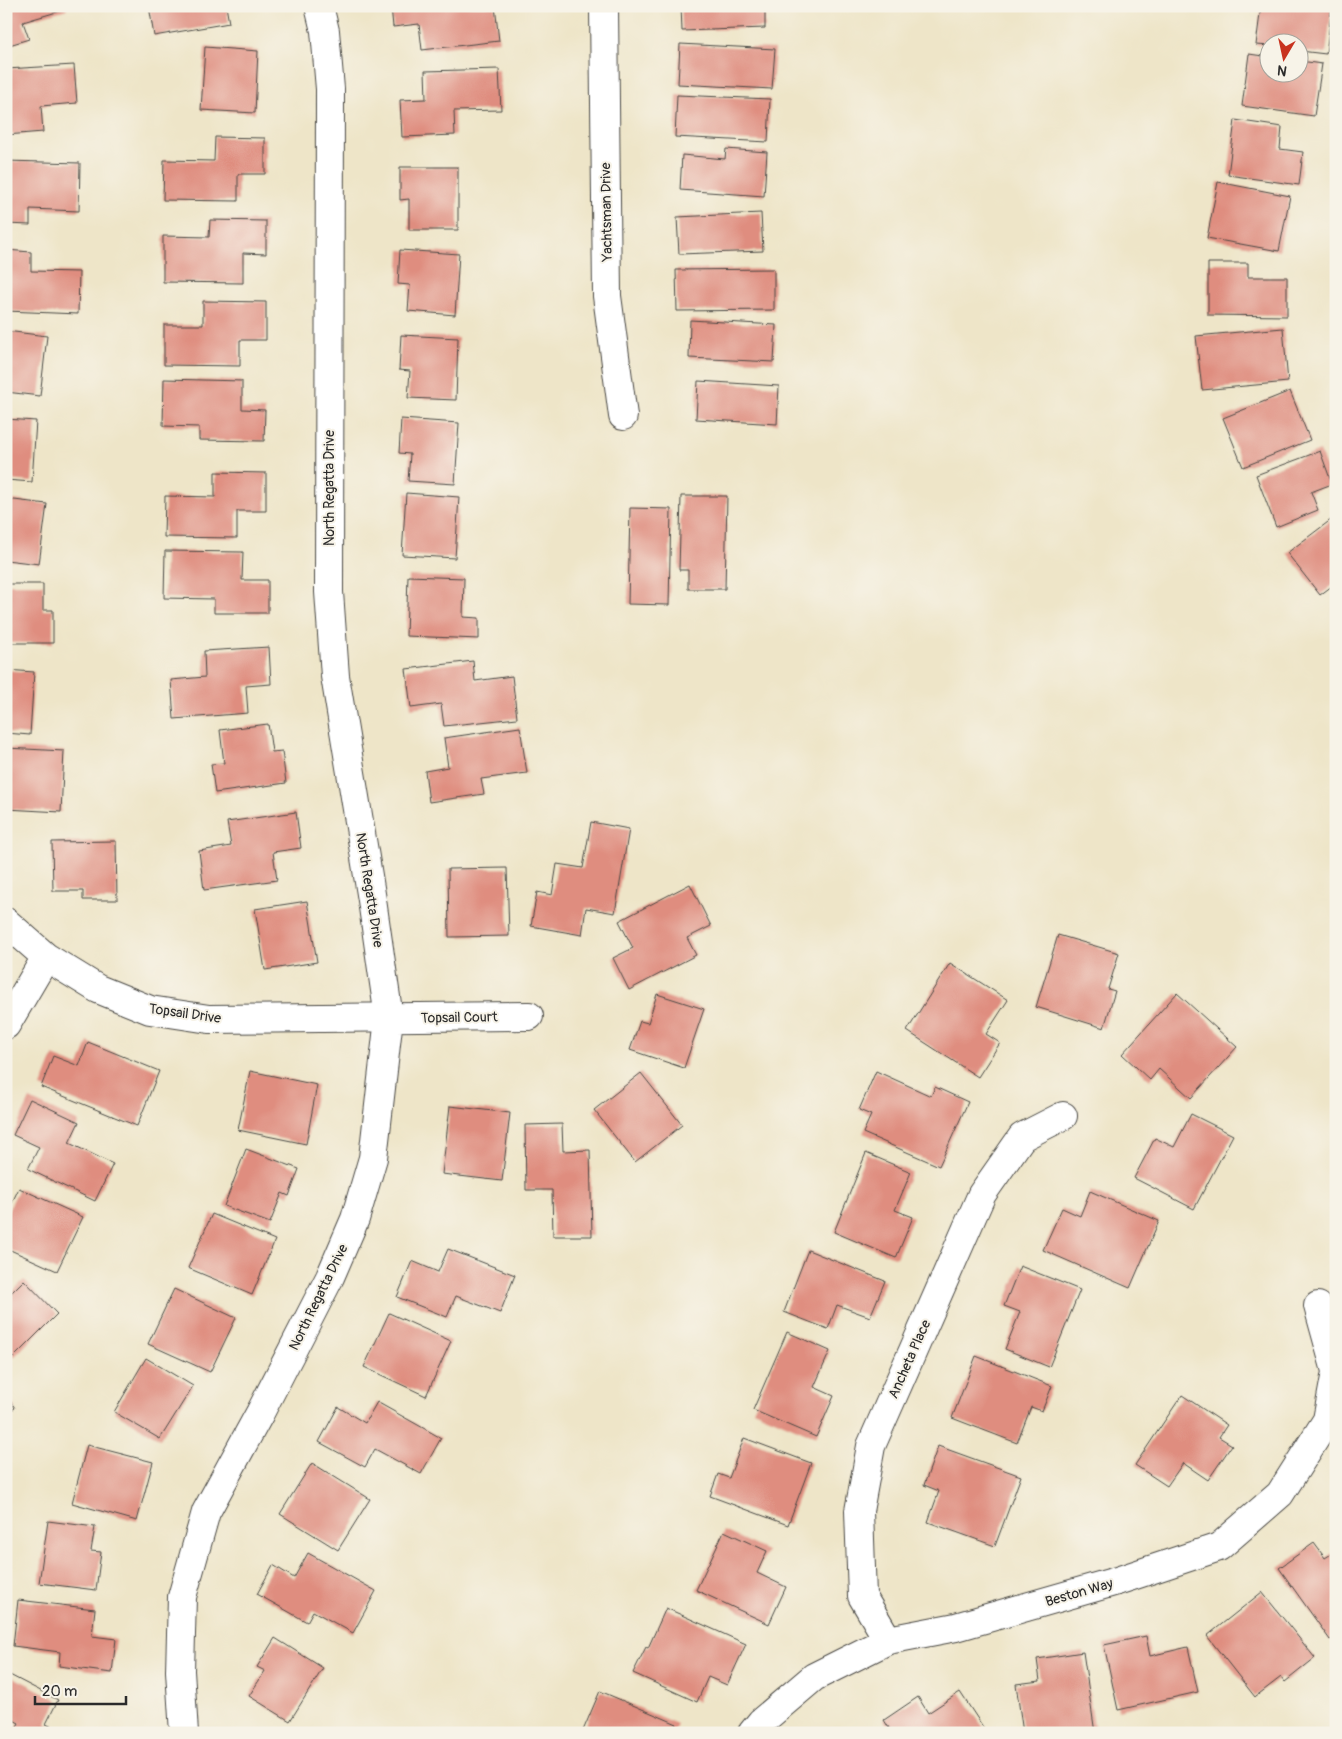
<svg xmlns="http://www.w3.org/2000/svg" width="1342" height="1739" font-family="Pangolin,sans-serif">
	<rect width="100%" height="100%" fill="#f7f3e8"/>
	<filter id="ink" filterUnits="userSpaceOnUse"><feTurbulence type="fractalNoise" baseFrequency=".02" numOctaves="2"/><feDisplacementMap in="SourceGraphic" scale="10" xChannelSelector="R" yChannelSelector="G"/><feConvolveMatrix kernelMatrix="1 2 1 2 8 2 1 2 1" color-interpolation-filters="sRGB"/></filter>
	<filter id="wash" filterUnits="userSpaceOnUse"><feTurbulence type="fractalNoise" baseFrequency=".0096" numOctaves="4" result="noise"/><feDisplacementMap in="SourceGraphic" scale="20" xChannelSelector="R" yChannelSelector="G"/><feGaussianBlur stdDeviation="1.12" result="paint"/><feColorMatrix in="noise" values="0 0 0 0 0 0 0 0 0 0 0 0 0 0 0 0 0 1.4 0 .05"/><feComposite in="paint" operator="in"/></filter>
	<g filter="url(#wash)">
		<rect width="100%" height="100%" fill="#eee5c8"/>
		<g id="blocks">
			<path fill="#df8d7f" d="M6 6H67V9L23 22 29 39 6 46Z
				M149 6H226L229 23 154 36Z
				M391 6H495L499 41 422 50 419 24 393 27Z
				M681 6H765V28L682 31Z
				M1261 6H1332L1326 54 1300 51V42H1270V46L1256 45Z
				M680 44 775 49 772 89 678 84Z
				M205 47 258 51 255 113 201 110Z
				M1249 54 1270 57V72H1300V61L1322 64 1314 116 1242 106Z
				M74 65 77 103 41 106 43 132 6 135V69Z
				M499 69 501 110 454 111 455 135 402 137 400 100 426 99 425 71Z
				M677 95 770 99 768 142 675 137Z
				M1235 120 1282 127 1280 149 1303 152 1299 185 1228 175Z
				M215 137 265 138V174H238V201L163 200 164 160 214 161Z
				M726 149 767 152 764 196 680 190 682 155 725 159Z
				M6 161 80 163 79 211 30 209V225L6 224Z
				M400 167H458V230H409V199L400 200Z
				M1218 182 1290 196 1279 251 1207 238Z
				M761 213 763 251 679 254 677 217Z
				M210 220 266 221V254L243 253V283L163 282V236L209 237Z
				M6 250 31 252V271L79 272 78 314 6 311Z
				M400 250 459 254 455 315 408 311 410 285 398 284Z
				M1208 263H1248V277H1287V316L1208 315Z
				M774 269V310L677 311 676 270Z
				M203 301 266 302V340H240V366L164 365V325H203Z
				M690 320 776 325 774 362 689 358Z
				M1283 328 1288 382 1202 390 1196 336Z
				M6 331 47 336 40 396 6 392Z
				M401 335 458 338 456 400 408 398 410 371 399 370Z
				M164 379 242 381V409L265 410 264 441 199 440V427L163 426Z
				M698 381 779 386 777 424 696 419Z
				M1290 391 1310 440 1243 467 1223 418Z
				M6 419 36 421 32 482 6 480Z
				M401 419 459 423 455 484 408 481 410 454 399 453Z
				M1320 451 1332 484 1311 492 1318 510 1276 527 1256 475Z
				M215 472 266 473V511H237V538L164 537 165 496 215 497Z
				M406 493 459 497 455 558 402 555Z
				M681 496H727L725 589H688V570H679Z
				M6 499 47 504 39 564 6 560Z
				M630 508 671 509 669 605 628 604Z
				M1336 516V583L1320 595 1287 553Z
				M165 551 243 552 242 580H268V613H214V599L164 598Z
				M408 576 464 578 463 617 479 618V639L406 636Z
				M6 584H43V610H53V643H6Z
				M269 647 271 684 246 686 248 713 174 719 171 680 205 677 204 651Z
				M473 661 475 681 512 676 517 718 444 726 441 704 411 708 406 669Z
				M6 670 34 672 30 735 6 733Z
				M268 724 272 752 282 751 286 783 215 793 211 764 224 763 220 730Z
				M520 727 527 773 481 779 484 794 429 802 425 771 448 767 444 738Z
				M6 748 64 751 61 812 6 809Z
				M296 812 301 848 273 852 277 880 204 890 199 851 231 846 227 822Z
				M591 822 629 829 615 913 586 908 582 935 531 926 537 892 552 895 557 864 583 868Z
				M116 841 117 900H83V891H53L52 842Z
				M507 868 509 936 449 937 448 869Z
				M690 884 711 926 687 938 696 955 629 990 613 958 633 948 619 921Z
				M307 901 317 962 265 970 255 909Z
				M1058 935 1119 953 1108 989 1115 991 1104 1028 1036 1007Z
				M950 963 1008 1000 986 1034 1000 1043 978 1077 907 1031Z
				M1177 993 1237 1047 1191 1098 1159 1069 1150 1080 1122 1054Z
				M657 994 704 1009 684 1068 630 1050 640 1021 648 1023Z
				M88 1042 159 1071 137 1126 41 1087 53 1056 79 1066Z
				M250 1071 317 1085 306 1144 238 1130Z
				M876 1071 931 1096 935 1087 968 1102 939 1166 863 1133 871 1115 859 1110Z
				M641 1073 682 1125 635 1162 594 1110Z
				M30 1099 79 1122 69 1143 113 1164 95 1201 28 1169 39 1147 13 1135Z
				M450 1106 510 1113 502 1181 442 1174Z
				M1191 1114 1233 1135 1194 1209 1134 1178 1155 1138 1174 1147Z
				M562 1124 563 1151 590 1150 592 1236H553L552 1190H526L525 1125Z
				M246 1149 299 1169 289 1196 282 1193 270 1223 224 1206Z
				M866 1153 911 1172 895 1210 913 1217 896 1258 834 1232Z
				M19 1188 83 1217 57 1271 6 1248V1215Z
				M1090 1191 1159 1221 1130 1288 1043 1250 1062 1208 1080 1216Z
				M212 1214 275 1240 252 1295 188 1268Z
				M448 1249 515 1275 500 1313 456 1296 447 1317 397 1297 412 1261 438 1272Z
				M808 1250 885 1281 870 1317 837 1305 828 1329 784 1312Z
				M1020 1266 1080 1290 1049 1367 1005 1349 1020 1312 1004 1306Z
				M24 1280 57 1314 13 1358 6 1351V1298Z
				M174 1289 236 1318 210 1372 148 1344Z
				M389 1313 451 1341 426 1396 364 1367Z
				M787 1332 830 1351 814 1387 834 1396 816 1437 753 1410Z
				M976 1356 1052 1386 1042 1411 1031 1407 1017 1443 952 1418Z
				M146 1358 193 1386 160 1439 114 1412Z
				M6 1395 15 1408 6 1413Z
				M1182 1395 1227 1425 1219 1437 1232 1445 1208 1480 1183 1463 1167 1486 1135 1465Z
				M377 1402 441 1438 421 1474 375 1449 365 1467 319 1442 338 1407 365 1423Z
				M744 1438 811 1463 788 1525 710 1496 718 1474 729 1478Z
				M87 1445 153 1462 137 1521 72 1503Z
				M938 1446 1021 1476 995 1546 928 1522 939 1491 924 1485Z
				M312 1463 370 1499 338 1550 280 1514Z
				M48 1521 95 1527 91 1551 101 1552 96 1590 39 1583Z
				M724 1531 767 1551 757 1573 786 1587 769 1624 696 1590Z
				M1314 1543 1325 1558 1336 1551V1636L1330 1640 1279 1568Z
				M308 1553 376 1591 353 1633 313 1611 307 1622 257 1594 273 1565 294 1578Z
				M1262 1592 1315 1658 1285 1682 1281 1677 1255 1697 1207 1636Z
				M18 1600 95 1609 92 1636 116 1639 112 1673 59 1666 60 1652 13 1646Z
				M666 1608 746 1644 727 1685 708 1677 697 1702 633 1673 646 1647 648 1648Z
				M1146 1636 1150 1656 1188 1647 1198 1692 1118 1710 1104 1645Z
				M275 1638 323 1668 290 1721 249 1696 265 1671 257 1667Z
				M1083 1652 1095 1733H1023L1016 1684 1040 1681 1037 1659Z
				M6 1673 58 1700 46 1724 64 1733H13L19 1723 6 1716Z
				M600 1691 677 1724 674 1733H582Z
				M960 1692 987 1733H892L884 1720 918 1697 928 1713Z"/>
		</g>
	</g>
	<g filter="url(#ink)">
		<use href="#blocks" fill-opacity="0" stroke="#484743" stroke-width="1"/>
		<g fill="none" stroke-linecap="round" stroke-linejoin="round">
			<g stroke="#484743" stroke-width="30">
				<path id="minor" d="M604 6 607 296 623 416
					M6 922 46 957 98 989 150 1010 209 1019 529 1016
					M6 1025 46 957
					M1318 1306 1336 1371
					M888 1640 862 1596 859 1511 871 1446 982 1194 1022 1137 1063 1116
					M184 1733 180 1671 182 1597 206 1512 260 1413 330 1277 355 1219 373 1158 389 1018 372 900 335 676 329 592 330 89 325 31 319 6
					M752 1733 761 1722 814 1677 888 1640 956 1627 1117 1581 1219 1547 1280 1494 1327 1420 1336 1372"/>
			</g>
			<use href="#minor" stroke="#fff" stroke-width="28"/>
		</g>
	</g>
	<g text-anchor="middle" stroke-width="4" stroke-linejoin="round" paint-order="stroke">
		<g font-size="14" fill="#2b2b2b" stroke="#f7f3e8">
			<text transform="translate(606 212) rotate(-91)" y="5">Yachtsman Drive</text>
			<text transform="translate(329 488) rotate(-90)" y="5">North Regatta Drive</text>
			<text transform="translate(370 890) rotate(81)" y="5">North Regatta Drive</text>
			<text transform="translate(185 1013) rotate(8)" y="5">Topsail Drive</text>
			<text transform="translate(459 1017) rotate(-1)" y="5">Topsail Court</text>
			<text transform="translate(318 1297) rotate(-64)" y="5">North Regatta Drive</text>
			<text transform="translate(909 1359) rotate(-66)" y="5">Ancheta Place</text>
			<text transform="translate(1079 1592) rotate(-16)" y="5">Beston Way</text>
		</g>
	</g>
	<rect width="1342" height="1739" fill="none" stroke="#f7f3e8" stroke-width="25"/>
	<g transform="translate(1284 58) rotate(189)"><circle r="24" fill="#f7f3e8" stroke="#a5a39c"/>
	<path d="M0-4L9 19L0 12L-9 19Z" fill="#c8321e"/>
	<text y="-8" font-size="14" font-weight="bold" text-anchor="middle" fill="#2b2b2b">N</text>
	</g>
	<path d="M35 1696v8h91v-8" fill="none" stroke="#2b2b2b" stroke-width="2.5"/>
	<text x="42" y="1696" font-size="15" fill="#2b2b2b" stroke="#f7f3e8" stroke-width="4" paint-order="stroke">20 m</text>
</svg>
